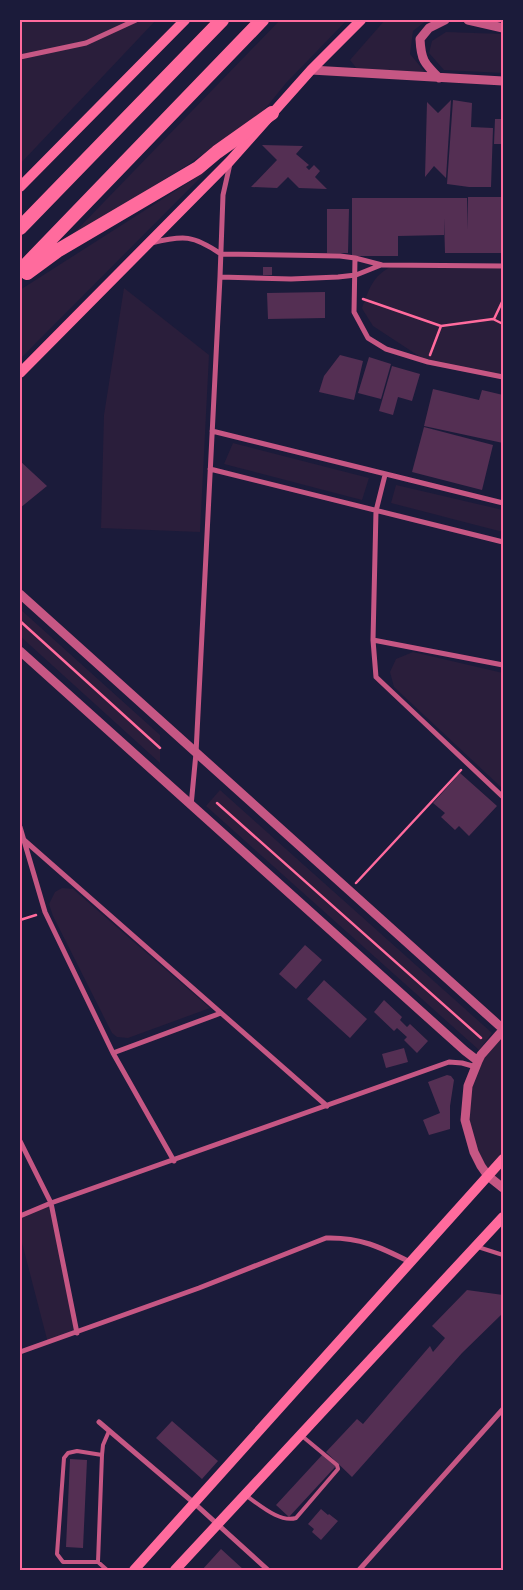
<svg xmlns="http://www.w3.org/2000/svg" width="523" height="1590" font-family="'PT Sans Narrow',sans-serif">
	<rect width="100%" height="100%" fill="#1b1b3a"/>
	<path fill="#2a1e3b" d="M20 20H156L20 164Z
		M280 20H347L286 83 260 115 186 166 110 213 74 233Z
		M385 20H427L413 31 410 54 425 72 358 70 350 60Z
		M446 32 503 34V73L444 70 429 53 432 41Z
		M208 170 20 359V290Z
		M503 266V376L428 362 373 326 363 310 362 308C369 290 372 277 390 267Z
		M124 288 209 355 200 532 101 528 104 415Z
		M233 443 369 478 362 500 224 464Z
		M396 485 503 510V532L391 503Z
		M20 609 160 735V763L20 636Z
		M413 652 503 673V789L394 687 390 672 396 659Z
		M220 790 492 1033 479 1050 206 806Z
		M62 888 73 889 210 1008 128 1038 117 1037 112 1033 53 916 49 904 55 892Z
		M503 1030V1187L489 1176 465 1120 468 1086 478 1061Z
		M51 1203 77 1333 48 1343 20 1235V1216Z"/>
	<path fill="#542f53" d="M451 100 446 178 434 166 425 177 427 102 438 113Z
		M453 100 472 103 471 127 493 128 491 187H469L447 184Z
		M495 119H503V144H494Z
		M262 145 303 146 296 154 309 165 306 167 309 170 314 165 320 171 315 177 327 189 299 188 288 177 277 188 251 187 277 160Z
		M468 197H503V253H445L444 218V235L398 236V256H352V198H467L468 230Z
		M327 209H349L348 253H327Z
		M263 267H272V275H263Z
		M325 292V318L268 319 267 293Z
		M340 355 363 361 354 400 319 392 324 376Z
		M369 357 391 364 381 399 358 393Z
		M392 366 420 374 412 401 398 397 393 415 379 411Z
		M433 389 479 400 482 390 503 395V443L424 426Z
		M424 427 493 445 482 490 412 472Z
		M20 461 47 486 20 508Z
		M460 773 497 806 469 836 459 826 455 830 441 817 445 813 433 803Z
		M305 945 322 960 296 989 279 974Z
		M324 980 367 1019 350 1038 307 999Z
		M384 1000 402 1017 400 1020 407 1027 410 1024 428 1041 417 1053 404 1040 407 1037 397 1028 394 1031 374 1012Z
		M404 1048 408 1062 386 1068 382 1054Z
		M447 1075 451 1076 454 1080 450 1106V1129L429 1135 423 1120 440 1113 428 1082Z
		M467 1290 503 1295V1313L462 1353 352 1477 326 1452 357 1419 363 1424 430 1346 433 1352 445 1338 432 1326Z
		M172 1421 218 1461 202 1479 156 1438Z
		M323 1454 336 1466 289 1517 276 1505Z
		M70 1459 87 1460 83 1548 66 1547Z
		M321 1509 328 1515 329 1514 338 1521 321 1540 312 1532 314 1529 308 1524Z
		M221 1549 244 1570H202Z"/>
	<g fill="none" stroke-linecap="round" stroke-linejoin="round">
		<path stroke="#ff6b9d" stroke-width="2.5" d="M363 299 441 326 493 319 503 324
			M494 319 503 300
			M430 355 441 326
			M20 621 160 748
			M217 803 481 1038
			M356 883 461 770
			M20 920 36 915"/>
		<path stroke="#c65784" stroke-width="4" d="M478 1247 503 1255
			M245 1495C259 1504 279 1523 296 1518L338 1469 337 1465 302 1436
			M98 1562H63L57 1554 64 1458 68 1453 77 1451 102 1455
			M107 1570 98 1562 102 1455 103 1445 109 1431"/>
		<path stroke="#c65784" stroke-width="5" d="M20 57 86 43 136 20
			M151 243C184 235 193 235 221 254
			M221 254 340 256 355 258 382 265 503 266
			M355 258 354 312 368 338 386 349 428 362 503 377
			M220 277 291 279 338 277 356 275 381 265
			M212 431 503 503
			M210 469 503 542
			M385 475 376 511 373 640 376 677 503 797
			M373 640 503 665
			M191 806 196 753 220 277 223 195 230 164
			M20 827 45 912 113 1053 174 1161
			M24 840 327 1106
			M113 1053 221 1013
			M20 1141 51 1203 77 1333
			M20 1216 51 1203 449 1062 462 1063 476 1067
			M20 1352 199 1288 326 1238C360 1237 380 1247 410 1262
			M99 1422 194 1503 268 1570
			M359 1570 503 1409"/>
		<path stroke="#c65784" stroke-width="9" d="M468 20 503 28
			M311 70 503 81
			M439 78C424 63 421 60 420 39L429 28 445 20
			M20 594 503 1029
			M20 651 465 1051 478 1061
			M503 1030 481 1055 478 1061 468 1086 465 1120 474 1152 481 1166 488 1176 503 1188"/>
		<path stroke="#ff6b9d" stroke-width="10" d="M20 187 185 20
			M20 373 230 161 311 70 361 20
			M134 1570 503 1159
			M175 1570 503 1217"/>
		<path stroke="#ff6b9d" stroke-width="14" d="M20 228 222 20
			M20 271 262 20
			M27 273 57 251 198 168 217 152 272 113"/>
	</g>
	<rect width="523" height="1590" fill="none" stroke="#1b1b3a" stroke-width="42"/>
	<rect x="21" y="21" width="481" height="1548" fill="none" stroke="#ff6b9d" stroke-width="2"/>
</svg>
